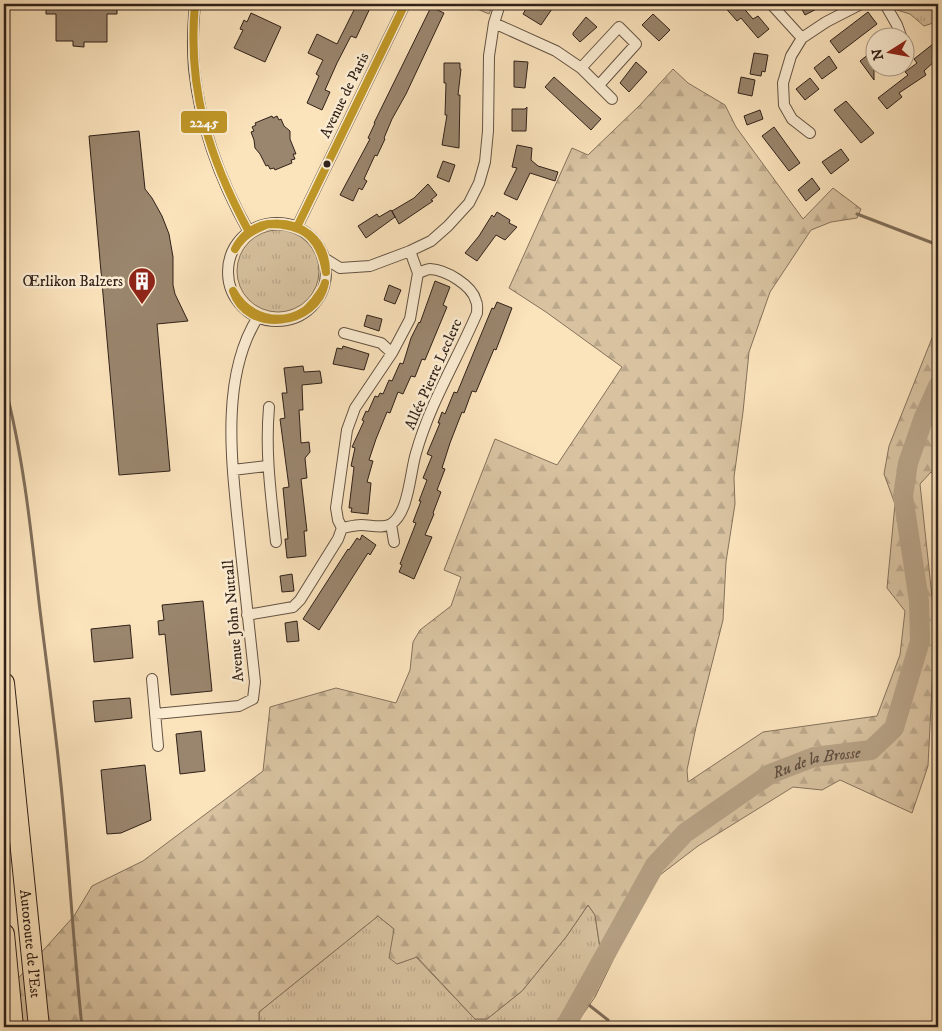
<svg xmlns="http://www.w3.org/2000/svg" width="942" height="1031" font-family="'IM FELL DW Pica',serif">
	<defs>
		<pattern id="grass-tufts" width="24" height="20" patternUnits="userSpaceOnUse" patternTransform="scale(1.25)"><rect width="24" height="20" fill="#d8c2a0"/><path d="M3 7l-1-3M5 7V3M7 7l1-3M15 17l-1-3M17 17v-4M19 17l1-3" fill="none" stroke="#baa689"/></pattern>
		<pattern id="forest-firs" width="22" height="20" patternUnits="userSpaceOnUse" patternTransform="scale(1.25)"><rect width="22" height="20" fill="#d8c2a0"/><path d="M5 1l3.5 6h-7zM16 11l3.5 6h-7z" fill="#baa689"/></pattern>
	</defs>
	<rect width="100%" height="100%" fill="#fbe3bc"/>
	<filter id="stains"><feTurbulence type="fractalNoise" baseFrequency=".004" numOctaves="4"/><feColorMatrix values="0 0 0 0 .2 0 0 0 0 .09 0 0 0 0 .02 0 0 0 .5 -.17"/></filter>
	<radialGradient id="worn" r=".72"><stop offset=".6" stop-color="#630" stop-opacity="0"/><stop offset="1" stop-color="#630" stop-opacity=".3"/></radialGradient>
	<path fill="url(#grass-tufts)" stroke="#84725c" d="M466 4H493L489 14Z
		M892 4H938V24L936 22 924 26 910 14 897 10Z
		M237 271a41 41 0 1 1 82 0a41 41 0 1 1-82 0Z
		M588 905 595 915 600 948 559 1027H259V1012L378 916 394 929 397 964 416 957 475 1019H487L522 991 566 937Z"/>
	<path fill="url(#forest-firs)" stroke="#84725c" d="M673 69 688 83 725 105 736 127 803 219 833 188 861 209 857 218 831 222 811 230 770 292 749 352 743 412 734 477 735 504 726 562 723 620 696 727 687 770 688 782 763 732 877 716 900 655 905 611 887 588 895 504 884 474 889 446 938 323V475L931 472 920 484 935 625 928 766 912 813 840 780 822 790 793 787 698 846 660 875 634 917 595 997 574 1027H559L600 948 595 915 588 905 566 937 522 991 487 1019H475L417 957 397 964 389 958 394 929 378 916 259 1012V1027H4V994L74 916 92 886 143 861 263 771 270 707 336 688 396 703 410 670 413 642 420 630 451 606 461 577 444 570 495 439 557 465 622 367 546 312 509 288 572 148 588 155 640 105Z"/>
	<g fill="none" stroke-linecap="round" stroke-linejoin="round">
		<path stroke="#806e5a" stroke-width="3" d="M857 214 938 245
			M4 383C23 453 31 530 39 602 46 660 54 717 60 775 69 859 73 943 82 1027
			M924 417 938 414
			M580 998 608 1020
			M611 1023 617 1027
			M927 1027 938 1016"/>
		<path stroke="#b6a185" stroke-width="20" id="s1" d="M565 1027 655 865 685 833 770 774 814 757 871 750 894 728 920 641 919 601 903 496 908 463 924 417 938 386"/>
	</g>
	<path fill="#9a866e" stroke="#302119" d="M46 4H117V14H107V42H84V47L73 46V41H56V14H46Z
		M357 4H372L356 38 351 36 337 63 325 90 330 92 322 110 307 103 319 76 316 74 323 60 308 53 317 34 337 44Z
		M529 4H545L552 9 541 25 523 14Z
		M722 4H740L753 19 758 16 769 29 758 38 741 18 737 21Z
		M799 4H826L805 15Z
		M431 7 444 13 406 94 392 119 384 138 385 139 377 156 375 155 364 179 367 181 362 190 359 188 353 201 340 195 370 139 368 138 375 123H374Z
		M868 12 877 24 839 53 830 41Z
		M251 13 281 27 265 62 234 48 243 30 240 29 244 20 247 22Z
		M653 14 670 30 659 41 642 25Z
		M586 17 597 27 580 42 573 35V33Z
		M938 40V58L924 71 926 75 899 93 902 97 887 109 878 98 908 75 905 72 917 63 914 59Z
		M874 50V80L860 61Z
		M754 53 768 55 765 72 762 71 761 76 750 74Z
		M829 56 837 68 822 79 814 68Z
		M514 61 528 62 525 88 514 87Z
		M636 62 647 72 629 92 620 83Z
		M444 63H460V69H461L458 95H460L459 148 442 145 447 115H445L446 83H444Z
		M554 77 601 119 591 130 545 87Z
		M741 77 755 80 752 96 738 93Z
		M810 78 819 89 805 100 796 89Z
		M846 101 874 133 861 143 834 110Z
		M527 107 526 131H512V109H525Z
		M760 110 763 119 747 125 744 116Z
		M272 116 273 118 277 116 279 120 281 119 284 126 290 131V139L296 154H293L295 159 291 160 292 163 275 170 274 168 270 169 268 165 266 166 260 154 255 148 254 140 251 132 254 131 252 127 256 125 255 123Z
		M774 127 800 163 789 171 762 136Z
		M139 131 145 189 152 198 162 216 169 234 173 257V285L175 294 188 321 157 324 170 471 119 475 89 136Z
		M517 145 532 148 531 160 538 166 558 172 555 181 530 173 517 200 504 194 517 168 512 167Z
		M841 149 849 160 831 174 822 162Z
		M443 161 455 165 449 182 437 177Z
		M812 178 820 189 806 201 798 190Z
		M428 184 437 195 431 200 433 201 399 224 392 211 414 198Z
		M391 210 395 217 366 238 358 226 377 214 379 217Z
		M497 212 510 220 509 223 517 227 505 240 496 235 477 261 465 253 479 236 492 215 494 217Z
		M435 281 450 287 443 305 447 307 425 360 422 359 415 377 411 376 403 394 398 392 390 413 387 412 376 439 369 460 373 461 367 482 371 483 368 514 351 512 352 508H349L354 467 351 466 355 448 352 447 364 421 362 420 366 411 368 412 375 396 378 397 380 393 383 394 389 380 392 381 400 363 403 364 411 338 419 322 420 323Z
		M389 285 401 290 395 304 384 300Z
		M497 302 512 308 496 350 494 349 476 392 472 391 464 413 462 412 450 443 442 468 445 469 437 490 441 492 433 513 434 514 425 535 432 537 414 579 399 572 402 565 400 564 416 523 413 522 421 501H419L427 480 423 478 432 456 427 454 440 423H438L442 412 445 414 454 392 457 393 492 308 494 309Z
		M367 315 382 319 379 331 364 326Z
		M343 346 369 354 364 370 333 364 337 348 342 349Z
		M303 366 304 372 320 371 322 383 302 385 303 410H299L301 443 309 442 310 452 305 458 307 478 301 479 307 531H304L306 556 287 558 285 539H288L283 488 289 487 280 419 285 418 282 393H287L284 368Z
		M362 535 376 545 370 555 368 553 319 630 303 619 348 549 349 550 357 538 360 540Z
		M292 574 294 591 282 592 280 576Z
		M203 601 212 691 171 695 165 634 159 635 158 621 164 620 162 605Z
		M297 621 299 641 287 642 285 623Z
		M130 625 133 658 94 662 91 629Z
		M130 698 132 718 95 722 93 701Z
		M201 731 205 771 180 774 176 734Z
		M145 765 151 820 121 833 107 834 101 770Z"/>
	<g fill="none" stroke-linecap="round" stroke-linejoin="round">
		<g stroke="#635242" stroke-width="12">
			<path id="minor" d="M195 4C193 25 192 47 194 69 200 126 221 182 249 232
				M771 4 802 38
				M885 4 897 25 901 36
				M494 23 556 51 581 68 612 99
				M581 68 619 27 636 44 599 85
				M810 133 792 119 784 105 783 83 791 56 802 38 826 22 861 4
				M228 272a49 49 0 1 1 98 0a49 49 0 1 1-98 0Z
				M297 227 405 4
				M324 258 340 268 370 266 410 251 431 241 448 226 469 203 479 183 485 162 488 131 489 56 494 23 500 4
				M344 333 381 343 392 353
				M269 407C265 454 271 495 276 542
				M233 470 267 466
				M391 524 394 542
				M342 528C348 527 355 525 361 525 371 525 382 529 391 524 409 513 410 472 416 453 430 403 457 360 477 313 477 309 478 305 476 301 472 285 446 270 430 269 426 269 422 272 418 273
				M247 615 293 607 300 600 338 539 342 528 338 520 336 508 347 430 355 408 392 353 410 319 418 273 410 251
				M152 679 158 746
				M155 714 239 706 253 699 255 682C250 636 245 589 240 543 233 472 218 380 258 317"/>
		</g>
		<g stroke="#302119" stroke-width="22">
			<g id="motorway">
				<path id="s2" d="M4 683 39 1027"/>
				<path d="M4 934 13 1027"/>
			</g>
		</g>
		<use href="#minor" stroke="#fcedd3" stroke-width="10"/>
		<use href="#motorway" stroke="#fbe3bc" stroke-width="20"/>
		<g stroke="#fcedd3" stroke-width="11">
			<path id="bus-1" d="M195 4C187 89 209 158 249 232
				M268 224C300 220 326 239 326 272
				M268 224C304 224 320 237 326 272
				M297 227 405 4
				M235 249C241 236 254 226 268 224
				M235 249C243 235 254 230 268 224
				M233 291C247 317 279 327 304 311 308 309 311 304 315 300 319 294 323 290 325 283
				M233 291C247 335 317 326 325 283"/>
		</g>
		<use href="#bus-1" stroke="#bf9627" stroke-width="8"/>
	</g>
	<defs>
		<g id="building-pin" transform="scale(1.4375)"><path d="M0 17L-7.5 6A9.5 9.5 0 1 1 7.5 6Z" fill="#8f2418" stroke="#fcedd3"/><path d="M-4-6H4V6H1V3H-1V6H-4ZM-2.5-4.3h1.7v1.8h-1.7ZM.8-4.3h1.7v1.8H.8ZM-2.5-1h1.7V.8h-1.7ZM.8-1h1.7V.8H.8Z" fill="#fff"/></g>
	</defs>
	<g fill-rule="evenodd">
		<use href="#building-pin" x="142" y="281"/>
	</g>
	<circle fill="#302119" stroke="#fcedd3" stroke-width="2" cx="327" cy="164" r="4.5"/>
	<g text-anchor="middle" stroke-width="5" stroke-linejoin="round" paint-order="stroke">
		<g font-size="15" fill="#302119" stroke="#fcedd3">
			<text transform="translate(344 95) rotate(-64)" y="5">Avenue de Paris</text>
			<text transform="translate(433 374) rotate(-66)" y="5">Allée Pierre Leclerc</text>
			<text transform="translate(233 621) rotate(-95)" y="5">Avenue John Nuttall</text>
			<text dy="5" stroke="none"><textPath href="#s2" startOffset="262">Autoroute de l’Est</textPath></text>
		</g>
		<g font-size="15" fill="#302119" stroke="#fcedd3" text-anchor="end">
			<text x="123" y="286">Œrlikon Balzers</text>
		</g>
		<g font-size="16" font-style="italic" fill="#5f4e3f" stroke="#fcedd3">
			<text dy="6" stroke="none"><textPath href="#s1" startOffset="381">Ru de la Brosse</textPath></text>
		</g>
	</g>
	<rect stroke="#fcedd3" stroke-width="2" x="180" y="110" width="48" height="24" rx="5" fill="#bf9627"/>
	<g font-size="14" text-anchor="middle" font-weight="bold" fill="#fff">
		<text x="204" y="127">2245</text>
	</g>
	<rect width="942" height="1031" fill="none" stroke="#fbe3bc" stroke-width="20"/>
	<rect x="5" y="5" width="932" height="1021" fill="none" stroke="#302119" stroke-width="2.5"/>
	<rect x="10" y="10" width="922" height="1011" fill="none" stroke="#302119"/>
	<g transform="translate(890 52) rotate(259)"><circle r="24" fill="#fcedd3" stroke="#aa9b89"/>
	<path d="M0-4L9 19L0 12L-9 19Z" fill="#8f2418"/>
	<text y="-8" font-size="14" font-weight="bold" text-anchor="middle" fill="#302119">N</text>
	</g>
	<rect width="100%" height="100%" filter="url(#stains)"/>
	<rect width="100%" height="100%" fill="url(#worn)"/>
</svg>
